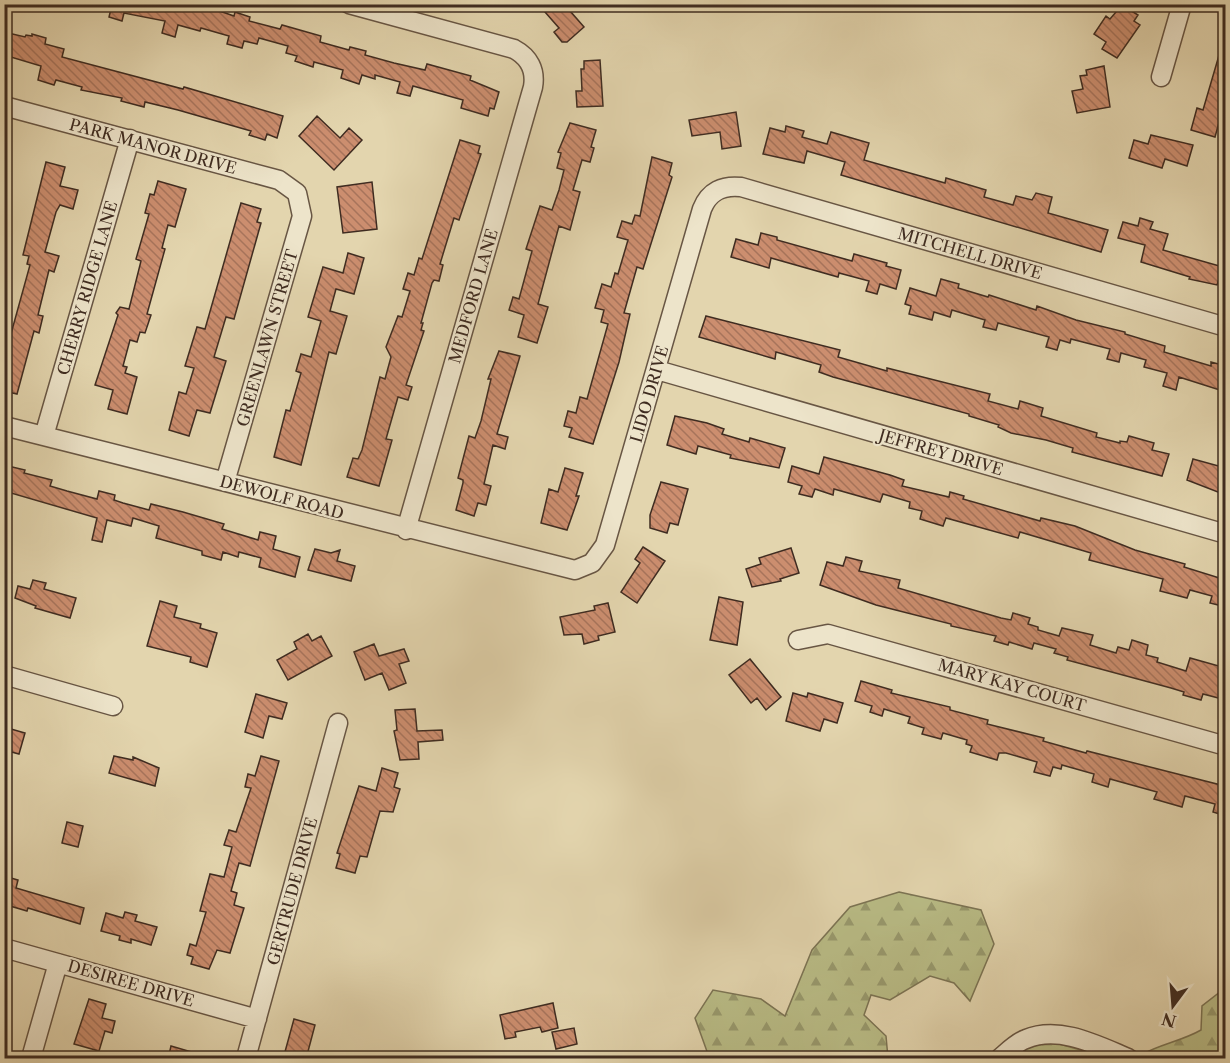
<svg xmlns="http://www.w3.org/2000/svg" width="1230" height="1063" font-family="'Libre Caslon Text',serif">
	<defs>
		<pattern id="forest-firs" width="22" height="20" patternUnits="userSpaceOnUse" patternTransform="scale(1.5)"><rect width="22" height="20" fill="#b9bc86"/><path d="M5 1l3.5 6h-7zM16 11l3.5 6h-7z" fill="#98996d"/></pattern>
		<pattern id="building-back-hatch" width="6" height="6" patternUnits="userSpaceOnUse" patternTransform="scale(1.5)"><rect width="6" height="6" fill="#cc8e6f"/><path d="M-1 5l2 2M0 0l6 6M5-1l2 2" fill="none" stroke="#a7745b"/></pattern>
	</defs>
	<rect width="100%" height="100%" fill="#e3d5ae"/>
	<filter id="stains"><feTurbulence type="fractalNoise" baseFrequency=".00333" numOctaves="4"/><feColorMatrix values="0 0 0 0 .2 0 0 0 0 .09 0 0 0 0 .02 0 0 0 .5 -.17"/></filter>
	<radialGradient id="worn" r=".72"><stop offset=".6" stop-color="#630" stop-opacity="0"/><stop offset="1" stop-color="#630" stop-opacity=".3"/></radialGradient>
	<path fill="url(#forest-firs)" stroke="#7c7454" stroke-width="1.5" d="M899 892 981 910 994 944 970 1001 954 983 930 976 890 1000 871 995 864 1015 886 1036 888 1058 709 1057 695 1018 713 990 761 999 785 1016 812 950 850 907Z
		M1225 988V1058H1149L1141 1055C1160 1044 1182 1041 1201 1030L1202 1006Z
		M1052 1042 1099 1055 1107 1058H1013L1028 1047Z"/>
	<path fill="url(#building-back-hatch)" stroke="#3f2c21" stroke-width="1.5" d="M107 4H175L191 8 192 4H199L234 16 235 12 250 17 249 21 280 29 282 25 321 36 320 42 349 50 350 47 366 51 365 55 394 63 425 70 427 64 471 76 470 80 499 92 494 109 490 108 488 116 461 108 463 100 413 86 410 96 397 93 400 82 375 75V79L362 75 359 84 341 78 343 70 314 62 313 67 295 61 297 56 286 53 288 46 259 38 257 44 244 41 242 48 227 44 229 36 201 28 200 31 178 25 175 37 162 33 165 21 124 13 122 21 109 17 111 9 106 8Z
		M552 4H564L584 27 567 42H562L554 32 559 28 545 12Z
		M1122 5 1138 15 1134 21 1140 25 1117 58 1102 49 1106 42 1094 34 1106 16 1110 19Z
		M4 32 25 37 26 35 32 36V34L46 38 45 44 64 49 62 57 183 89 184 87 283 116 277 138 267 134 265 140 249 135 251 131 178 110 145 102 144 107 121 101 122 98 81 90 82 87 56 80 54 85 38 80 41 66 4 55Z
		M1222 45H1226V121L1220 119 1215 137 1191 130 1197 108 1203 110Z
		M600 60 603 106 577 107 576 91H582L581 69H584V61Z
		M1104 66 1110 107 1077 113 1072 91 1083 89 1080 76 1087 75 1086 70Z
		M736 112 741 146 722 149 720 132 692 136 689 120Z
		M317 116 340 138 349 128 362 140 334 170 299 136Z
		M570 123 596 130 591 147 594 148 590 162 582 160 573 190 580 192 570 230 559 226 538 304 548 307 537 343 518 337 524 315 509 310 513 297 519 299 532 251 526 249 540 206 552 210 559 190 564 170 557 168 561 153 558 152Z
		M786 126 804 131 802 137 827 144 831 132 869 143 864 160 945 183 946 178 986 190 984 197 1013 205 1016 196 1032 200 1036 193 1052 197 1048 213 1108 230 1101 252 841 175 845 162 807 151 804 163 763 154 770 128 785 132Z
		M1151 135 1193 145 1187 166 1165 159 1162 168 1129 158 1134 140 1148 144Z
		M460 140 480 146 478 153 481 154 459 220 454 218 440 264 443 265 439 281 434 280 432 283 421 323H423L421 330 424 331 406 385 412 387 408 400 398 397 386 439 392 440 379 486 347 477 353 458 358 459 362 450 380 377 385 379 391 357 386 347 398 316 402 317 410 291 403 289 408 273 414 275 419 258 422 259Z
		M652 157 672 163 669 175 672 177 643 269 637 267 624 313 630 314 619 362 593 444 569 437 572 428 564 426 568 411 576 413 580 397 587 399 608 324 601 322 604 310 595 308 602 284 611 287 615 273 618 274 628 240 617 237 622 221 632 224 635 215 640 216Z
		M46 162 65 167 60 186 78 190 73 209 60 205 56 212 45 252 59 256 54 272 49 270 38 315 43 316 39 333 34 331 17 394 4 391V339L9 341 30 265 27 264 29 256 23 255Z
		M158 181 186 189 175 227 168 225 162 248 165 249 147 314 151 315 145 333 140 332 137 342 130 340 123 366 127 367 125 373 137 377 127 414 108 409 113 390 95 385 118 315 116 313 120 307 129 309 141 261 136 259 149 214 145 213 150 194 154 195Z
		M372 182 377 229 343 233 337 187Z
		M241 203 261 209 257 222 261 223 234 319 226 317 214 357 226 361 210 413 197 410 189 436 169 430 179 392 186 394 194 368 185 366 197 327 205 329Z
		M1140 218 1153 222 1150 229 1168 234 1163 250 1223 267 1217 285 1189 279 1190 277 1141 262 1145 245 1118 238 1123 222 1138 226Z
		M761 233 777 237V240L852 261 854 254 887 263 886 266 901 270 896 289 880 284 877 294 866 291 869 281 839 273 838 277 771 258 769 268 731 257 736 239 758 245Z
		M348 253 364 258 354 294 336 289 330 311 347 316 336 354 329 352 301 465 274 457 286 410 290 411 301 373 296 371 301 354 311 357 321 321 308 317 323 267 343 273Z
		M941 279 959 284 958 288 988 297 989 295 1036 310 1037 306 1076 320 1125 332V334L1165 346 1164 352 1211 366V362L1226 366V392L1179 377 1176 390 1163 386 1167 373 1144 367 1146 360 1121 353 1119 362 1107 359 1110 349 1071 339 1070 343 1060 340 1057 350 1046 347 1049 337 998 323 996 330 983 327 985 320 952 310 950 317 934 312 932 320 909 314 911 306 905 304 910 288 936 296Z
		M706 316 840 350 838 357 887 371V368L990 394 988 401 1018 409 1020 401 1043 408 1041 416 1097 433 1096 437 1120 443V441L1127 442 1129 436 1154 443 1152 450 1169 454 1162 476 1072 452 1073 448 1046 440 1011 433 998 427 999 425 969 416V414L833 377 819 372 821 365 776 352 775 359 699 337Z
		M499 351 520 356 497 434 508 437 505 449 493 445 484 484 491 486 486 505 478 503 474 516 456 510 463 483V480L458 478 469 436 475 438 481 421 491 379H488Z
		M675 416 707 423 724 429 722 434 749 442 750 438 785 448 779 468 730 458 731 455 698 446 696 454 667 445Z
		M824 457 890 475 904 480 902 486 949 497 950 492 964 496 963 499 1040 521 1041 518 1075 526 1135 550 1185 564 1184 567 1226 580V607L1210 603 1212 596 1190 590 1187 598 1160 591 1163 579 1089 560 1091 553 1020 532 1018 538 946 518 943 526 920 519 922 511 909 508 910 502 883 494 880 502 834 489 833 495 815 489 812 497 799 494 802 486 788 482 792 466 819 474Z
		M1193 459 1226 468 1223 494 1187 480Z
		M8 466 25 470 24 473 52 480 50 486 67 491 97 499 99 491 115 495 114 500 123 503 149 510 151 504 183 512 224 524 222 529 258 540 260 532 276 536 273 549 300 557 295 577 259 567 261 558 239 552 238 557 223 552 221 560 202 555V551L156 538 159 526 133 518 131 526 107 520 102 542 92 540 97 518 4 491V471L7 472Z
		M565 468 583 473 576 496H579L567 530 541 523 549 489 558 492Z
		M661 482 688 489 678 525 670 523 667 533 650 528V515Z
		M643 547 665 561 637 603 621 592 640 563 635 559Z
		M791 548 799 573 780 579 781 581 752 587 746 569 761 564 759 558Z
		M315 549 331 553 340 550 337 561 355 566 351 581 308 570Z
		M846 557 862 561 859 571 900 580 898 588 1001 618 1011 620 1013 613 1030 618 1028 624 1038 627V630L1059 636 1062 628 1093 635 1090 645 1116 653 1118 647 1129 650 1132 640 1148 645 1146 655 1158 658 1157 662 1186 671 1190 658 1226 668V700L1203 694 1201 700 1183 695 1184 692 1171 688 1067 660 1068 657 1054 653 1056 649 1034 643 1032 649 1009 642 1008 645 994 641 996 636 951 626V624L876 605 820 585 827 562 843 566Z
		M33 580 46 583 44 589 76 598 70 618 35 608 36 606 15 598 18 586 30 589Z
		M719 597 743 602 737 645 710 640Z
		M160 601 177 606 174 617 201 624 200 628 217 633 207 667 190 662 191 657 147 646Z
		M608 603 615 632 598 636 599 640 584 644 582 634 564 635 560 617 595 610 594 606Z
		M308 634 312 641 321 636 332 656 288 680 277 660 297 649 294 642Z
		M374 644 379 656 404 649 409 661 399 664 406 683 389 690 382 673 365 680 354 652Z
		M750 659 781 697 766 710 757 698 751 703 729 675Z
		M861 681 892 690 891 693 950 707V710L988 720 987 724 1044 738 1043 741 1086 753 1087 751 1221 785 1222 780H1226V816L1213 812 1215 804 1185 796 1182 807 1154 799 1157 792 1110 779 1108 787 1092 782 1094 774 1062 765 1061 769 1053 767 1050 776 1034 772 1037 762 1006 753H999L997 760 970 752 972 746 966 744 967 740 943 733 941 739 922 734 924 728 908 723 910 717 884 709 882 716 870 712 872 706 855 701Z
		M793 693 807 697 808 693 843 703 837 723 824 719 820 731 786 721Z
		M256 694 287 703 282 719 269 716 263 738 245 732Z
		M415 709 417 731 442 730 443 740 418 742 419 759 400 760 394 731 397 730 395 710Z
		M4 727 25 733 19 754 4 750Z
		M114 756 133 760V757L159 768 155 786 109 773Z
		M261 756 279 761 250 866 239 863 231 891 237 893 234 905 244 908 230 953 217 950 209 969 191 964 193 957 187 955 190 944 196 946 206 912 200 911 210 874 224 877 232 847 224 845 229 830 236 832 251 788 245 787 248 774 255 776Z
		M382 768 398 773 394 787 400 789 393 812 380 811 367 857 360 856 355 873 336 868 340 854 337 853 359 786 376 791Z
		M67 822 83 826 78 847 62 843Z
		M4 876 18 880 16 888 84 908 80 924 28 908 27 911 10 906 8 915H4Z
		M125 912 137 915 135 921 157 927 151 945 131 939V943L119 940 120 936 101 931 106 913 123 918Z
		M89 999 106 1004 102 1018 115 1021 112 1033 105 1031 99 1051 74 1044Z
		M553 1003 558 1028 542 1032 540 1027 515 1032 516 1037 505 1039 500 1015Z
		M294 1019 315 1025 306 1059H283Z
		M574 1028 577 1044 556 1049 552 1032Z
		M171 1046 202 1055V1059H168Z"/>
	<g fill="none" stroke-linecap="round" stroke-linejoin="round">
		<g stroke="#685644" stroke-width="21">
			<path id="minor" d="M349 4 514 49C529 57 536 70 533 87L406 530
				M1161 77 1182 4
				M4 106 279 180 297 193 302 216 225 482
				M657 370 1226 534
				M4 426 575 570 592 563 605 545 702 209C709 191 723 185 741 187L1226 327
				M44 436 130 139
				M798 640 828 634 1226 746
				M4 675 113 706
				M4 948 257 1019
				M31 1058 58 963
				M246 1058 338 723
				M1000 1058C1007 1052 1017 1042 1026 1039 1059 1025 1097 1045 1128 1058"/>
		</g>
		<use href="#minor" stroke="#ede4ca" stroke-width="18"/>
	</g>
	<g text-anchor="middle" stroke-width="4.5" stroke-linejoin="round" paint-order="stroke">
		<g font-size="16" fill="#3f2c21" stroke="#ede4ca">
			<text transform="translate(153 146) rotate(15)" y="6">PARK MANOR DRIVE</text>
			<text transform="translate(970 253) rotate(16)" y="6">MITCHELL DRIVE</text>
			<text transform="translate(87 288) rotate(-74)" y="6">CHERRY RIDGE LANE</text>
			<text transform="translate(473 296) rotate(-74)" y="6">MEDFORD LANE</text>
			<text transform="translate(267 338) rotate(-74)" y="6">GREENLAWN STREET</text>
			<text transform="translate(649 394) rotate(-74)" y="6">LIDO DRIVE</text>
			<text transform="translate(941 452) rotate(16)" y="6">JEFFREY DRIVE</text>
			<text transform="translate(282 497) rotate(15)" y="6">DEWOLF ROAD</text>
			<text transform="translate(1012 685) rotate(16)" y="6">MARY KAY COURT</text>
			<text transform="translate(292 891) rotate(-75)" y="6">GERTRUDE DRIVE</text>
			<text transform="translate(131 983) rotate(16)" y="6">DESIREE DRIVE</text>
		</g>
	</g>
	<rect width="1230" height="1063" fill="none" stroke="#e3d5ae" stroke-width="24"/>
	<rect x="6" y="6" width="1218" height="1051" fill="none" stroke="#3f2c21" stroke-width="3"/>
	<rect x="12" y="12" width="1206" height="1039" fill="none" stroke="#3f2c21" stroke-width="1.5"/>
	<g transform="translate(1173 1006) rotate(196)" stroke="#ede4ca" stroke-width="4.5" paint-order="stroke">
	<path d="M0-4.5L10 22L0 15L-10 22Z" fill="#3f2c21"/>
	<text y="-9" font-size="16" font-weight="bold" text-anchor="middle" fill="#3f2c21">N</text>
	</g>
	<rect width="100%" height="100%" filter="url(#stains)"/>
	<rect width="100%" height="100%" fill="url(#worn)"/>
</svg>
